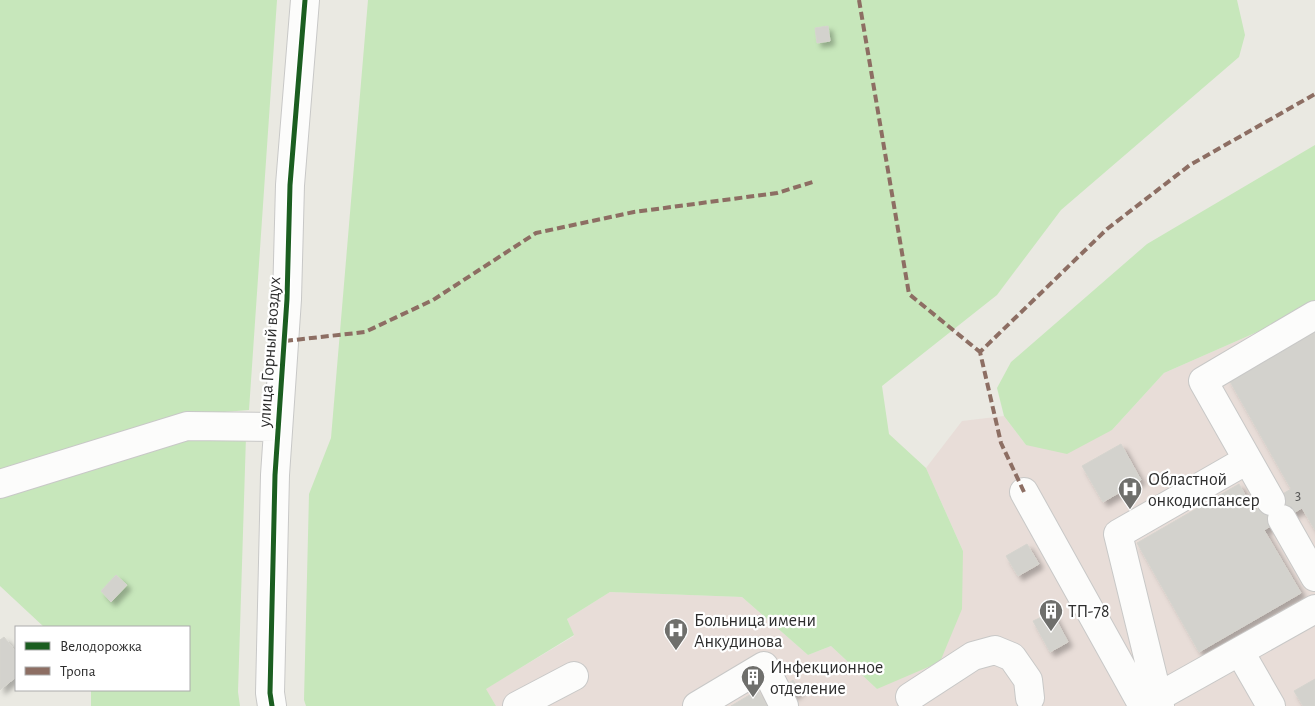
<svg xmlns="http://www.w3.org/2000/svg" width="1315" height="706" font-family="'Alegreya Sans',sans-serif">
	<defs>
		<filter id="shadow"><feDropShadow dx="4.5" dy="4.5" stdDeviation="2.5" flood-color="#0004"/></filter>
	</defs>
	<rect width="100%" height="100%" fill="#eae9e2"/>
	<path fill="#e8ddd8" d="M1315 303V706H496L485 689 574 636 567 619 610 592 742 597 808 655 831 646 877 689 963 551 926 468 962 421 1004 416 1026 445 1112 430 1164 373 1291 317Z"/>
	<path fill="#c7e7bb" d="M0 0H277L249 410 186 415 0 473Z
		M368 0H1237L1245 35 1239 57 1061 210 997 295 882 386 889 434 926 468 963 551 962 609 940 662 877 689 831 646 808 655 742 597 610 592 567 619 574 635 486 689 496 706H306L304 700 309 494 331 438Z
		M1315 145V303L1291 317 1164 373 1112 430 1067 454 1026 445 1004 416 997 388 1011 362 1147 244Z
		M246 436 238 692 240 706H91V690H189V627H44L0 586V497L186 439Z"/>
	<path fill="#d3d2cd" stroke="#d5d4ce" filter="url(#shadow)" d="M828 26 830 41 817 43 815 28Z
		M1315 328V530L1302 508 1264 530 1301 593 1199 652 1137 543 1239 484 1254 511 1291 489 1228 378Z
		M1121 444 1141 480 1103 502 1082 466Z
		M1027 544 1039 564 1018 576 1006 556Z
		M116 575 127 585 111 602 101 591Z
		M1052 612 1068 642 1050 652 1033 621Z
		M4 637 16 652V677L0 690V640Z
		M1315 679V706H1303L1294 691Z
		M793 680 800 690 791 696 785 686Z
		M758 690 767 706H731Z"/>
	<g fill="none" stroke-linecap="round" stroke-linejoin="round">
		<g stroke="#c8c8c7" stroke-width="30">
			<path id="minor" d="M0 484 187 426 278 427
				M1024 492 1143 706
				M1271 501 1203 381 1315 315
				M1282 519 1315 577
				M1240 652 1271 706
				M910 697 973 656 995 650 1012 657 1028 680 1030 698
				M1158 697 1315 609
				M272 706 270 693 275 475 287 299 290 185 305 0
				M517 706 574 676
				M697 706 764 666 784 706
				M1160 706 1118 534 1247 460"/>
		</g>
		<use href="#minor" stroke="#fcfcfb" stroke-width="28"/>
		<path stroke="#8d6e63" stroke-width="4" stroke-dasharray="8 4" stroke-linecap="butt" d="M859 0 909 294 980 352
			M285 341 365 332 433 300 536 233 634 212 777 193 813 182
			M1024 492 1001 443 980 352 1107 229 1190 165 1315 94"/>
		<g stroke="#fff" stroke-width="8">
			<path id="cycleway" d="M272 706 270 693 275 475 287 299 290 185 305 0"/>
		</g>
		<use href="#cycleway" stroke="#1b5e20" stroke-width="5"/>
	</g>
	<defs>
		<g id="hospital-pin" transform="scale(1.25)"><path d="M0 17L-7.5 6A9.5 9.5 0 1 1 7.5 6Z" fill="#6f6f6c" stroke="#fff"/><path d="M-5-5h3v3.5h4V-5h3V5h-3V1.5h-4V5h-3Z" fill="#fff"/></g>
		<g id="building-pin" transform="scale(1.25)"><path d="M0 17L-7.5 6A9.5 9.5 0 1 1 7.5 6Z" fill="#6f6f6c" stroke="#fff"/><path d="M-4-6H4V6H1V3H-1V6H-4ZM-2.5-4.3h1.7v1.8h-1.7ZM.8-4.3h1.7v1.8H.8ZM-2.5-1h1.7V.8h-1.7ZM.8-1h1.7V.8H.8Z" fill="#fff"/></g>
	</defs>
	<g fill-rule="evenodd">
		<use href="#hospital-pin" x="1130" y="489"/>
		<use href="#building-pin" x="1051" y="611"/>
		<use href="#hospital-pin" x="676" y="630"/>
		<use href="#building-pin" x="753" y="677"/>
	</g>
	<g text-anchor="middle" stroke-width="4.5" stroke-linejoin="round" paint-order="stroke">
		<g font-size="15" fill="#575756">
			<text x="1298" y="500">3</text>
		</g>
		<g font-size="18" fill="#2d2d2d" stroke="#fff">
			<text transform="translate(269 352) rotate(-86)" y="6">улица Горный воздух</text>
		</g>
		<g font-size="18" fill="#2d2d2d" stroke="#fff" text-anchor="start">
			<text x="1148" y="485">Областной<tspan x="1148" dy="21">онкодиспансер</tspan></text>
			<text x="1068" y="617">ТП-78</text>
			<text x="694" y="626">Больница имени<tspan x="694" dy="21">Анкудинова</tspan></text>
			<text x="770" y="673">Инфекционное<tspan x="770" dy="21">отделение</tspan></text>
		</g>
	</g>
	<rect x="15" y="626" width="175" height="65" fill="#ffffff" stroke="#ababab"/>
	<rect x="25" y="642" width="25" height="8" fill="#1b5e20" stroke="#ababab"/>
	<text x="60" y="651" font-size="15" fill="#2d2d2d">Велодорожка</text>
	<rect x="25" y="667" width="25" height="8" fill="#8d6e63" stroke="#ababab"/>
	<text x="60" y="676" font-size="15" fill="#2d2d2d">Тропа</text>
</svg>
